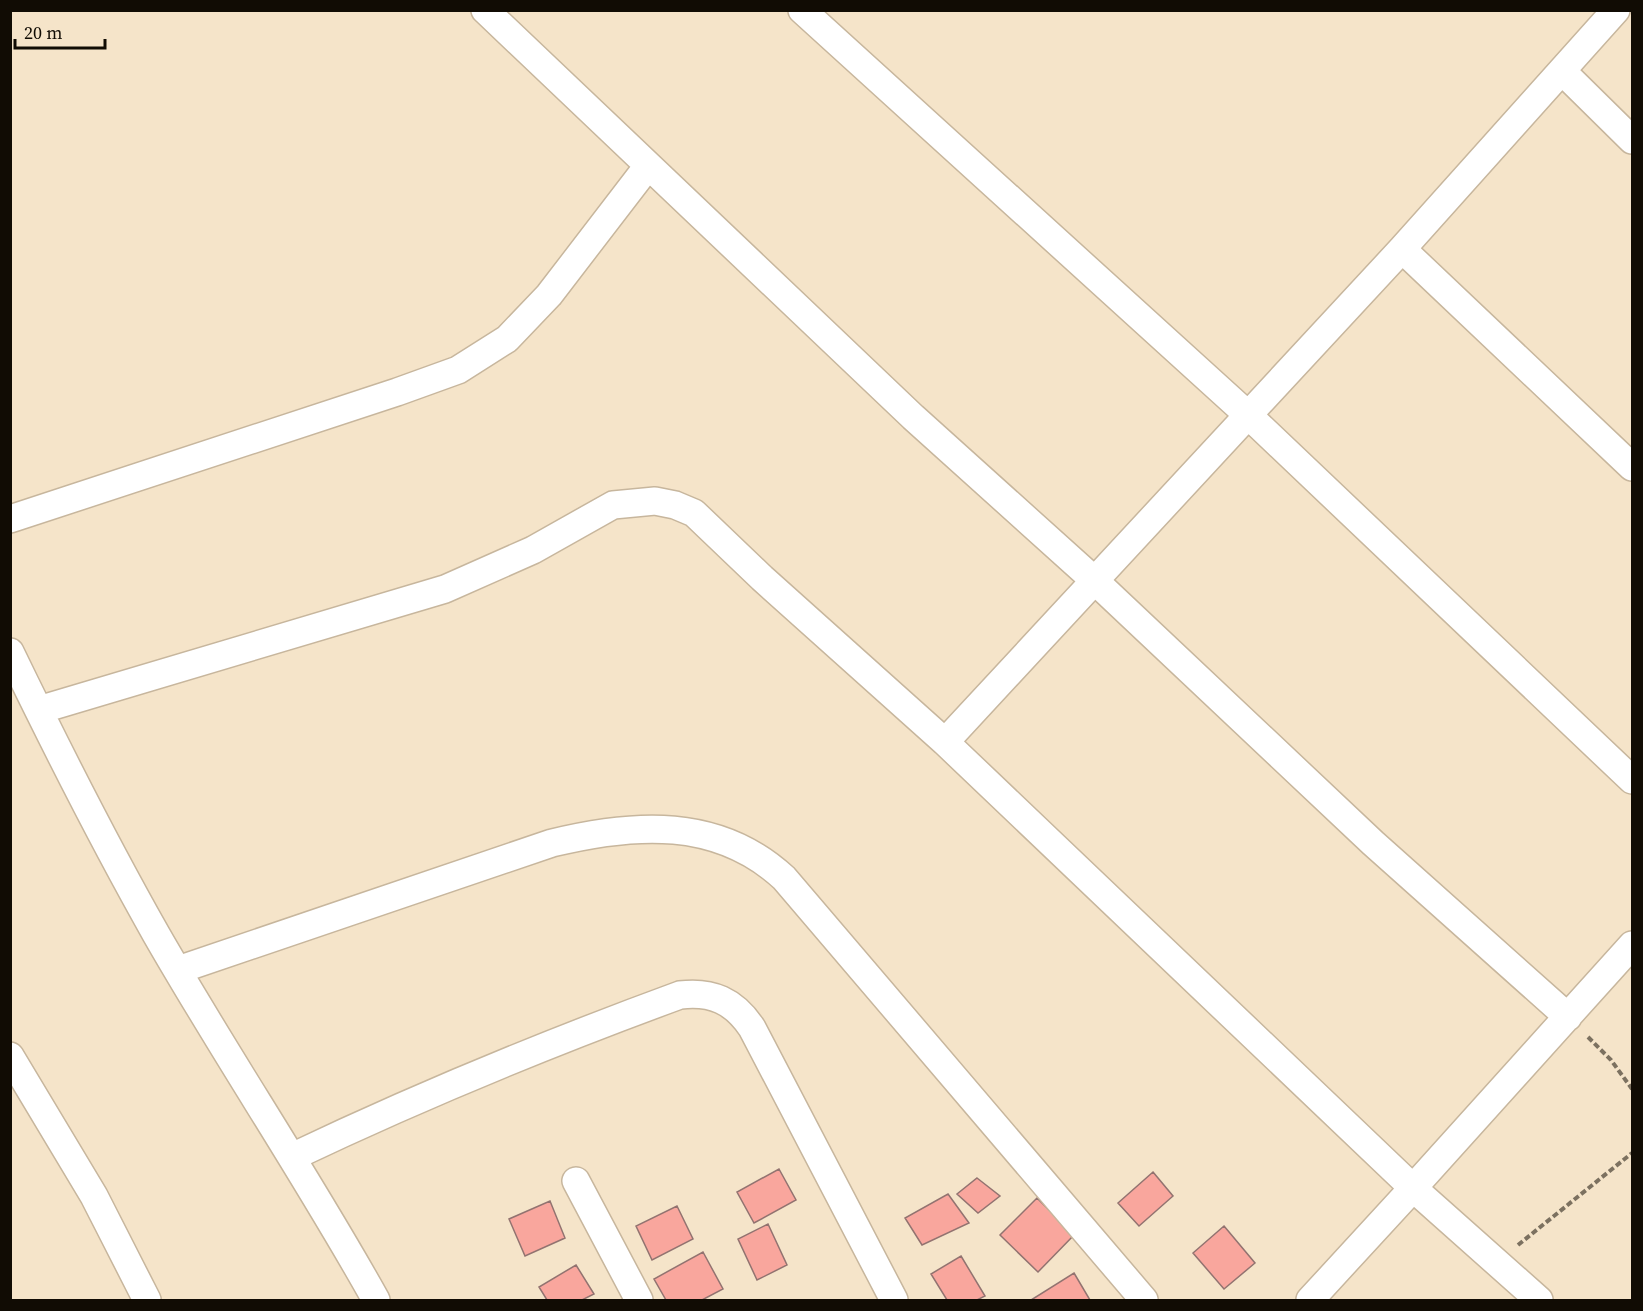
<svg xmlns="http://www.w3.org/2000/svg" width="1643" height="1311" font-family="'Source Serif 4',serif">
	<rect width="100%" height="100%" fill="#f5e4c9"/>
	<path fill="#f9a69d" stroke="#927370" stroke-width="1.5" d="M779 1169 796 1200 754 1223 737 1192Z
		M1153 1172 1173 1196 1139 1226 1118 1203Z
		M977 1178 1000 1196 978 1213 957 1194Z
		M948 1194 969 1223 922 1245 905 1218Z
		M1037 1198 1074 1235 1038 1272 1000 1235Z
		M550 1201 565 1238 525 1256 509 1219Z
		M677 1206 693 1239 652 1260 636 1226Z
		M768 1224 787 1265 757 1280 738 1239Z
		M1224 1226 1255 1263 1224 1289 1193 1253Z
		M703 1252 723 1289 702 1300H666L654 1279Z
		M961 1256 985 1296 977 1300H947L931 1274Z
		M576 1265 594 1294 582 1300H547L539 1287Z
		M1074 1273 1090 1300H1031Z"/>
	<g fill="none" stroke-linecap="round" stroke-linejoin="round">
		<g stroke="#c7b69d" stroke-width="30">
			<path id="street" d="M485 10 913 417 1094 580 1373 843 1568 1017
				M802 10 1248 415 1632 780
				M1562 71 1632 140
				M1402 249 1632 467
				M10 519 397 392 458 370 507 339 549 295 648 166
				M10 652C56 747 104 842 156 934 227 1058 307 1176 376 1300
				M39 710 445 589 533 550 613 505 655 501 675 505 694 513 762 578 945 742 1413 1188 1632 945
				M945 742 1402 249 1616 10
				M178 970 552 843C634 823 718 817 784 878L1144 1300
				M10 1056 94 1196 147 1300
				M292 1157C418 1097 549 1043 680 995 712 991 734 1001 752 1028L894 1300
				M576 1181 639 1300
				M1310 1300 1413 1188 1539 1300"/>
		</g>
		<path stroke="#7c7160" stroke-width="4" stroke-dasharray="6 3" stroke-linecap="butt" d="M1588 1037 1611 1060 1632 1089
			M1518 1245 1632 1153"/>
		<use href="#street" stroke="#fff" stroke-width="27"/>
	</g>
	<rect width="1643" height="1311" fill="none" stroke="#110c04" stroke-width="24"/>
	<path d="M15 39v9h90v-9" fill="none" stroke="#110c04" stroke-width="3"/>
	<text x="24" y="39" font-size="18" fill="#110c04" stroke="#f5e4c9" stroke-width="4.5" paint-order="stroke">20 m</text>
</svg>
